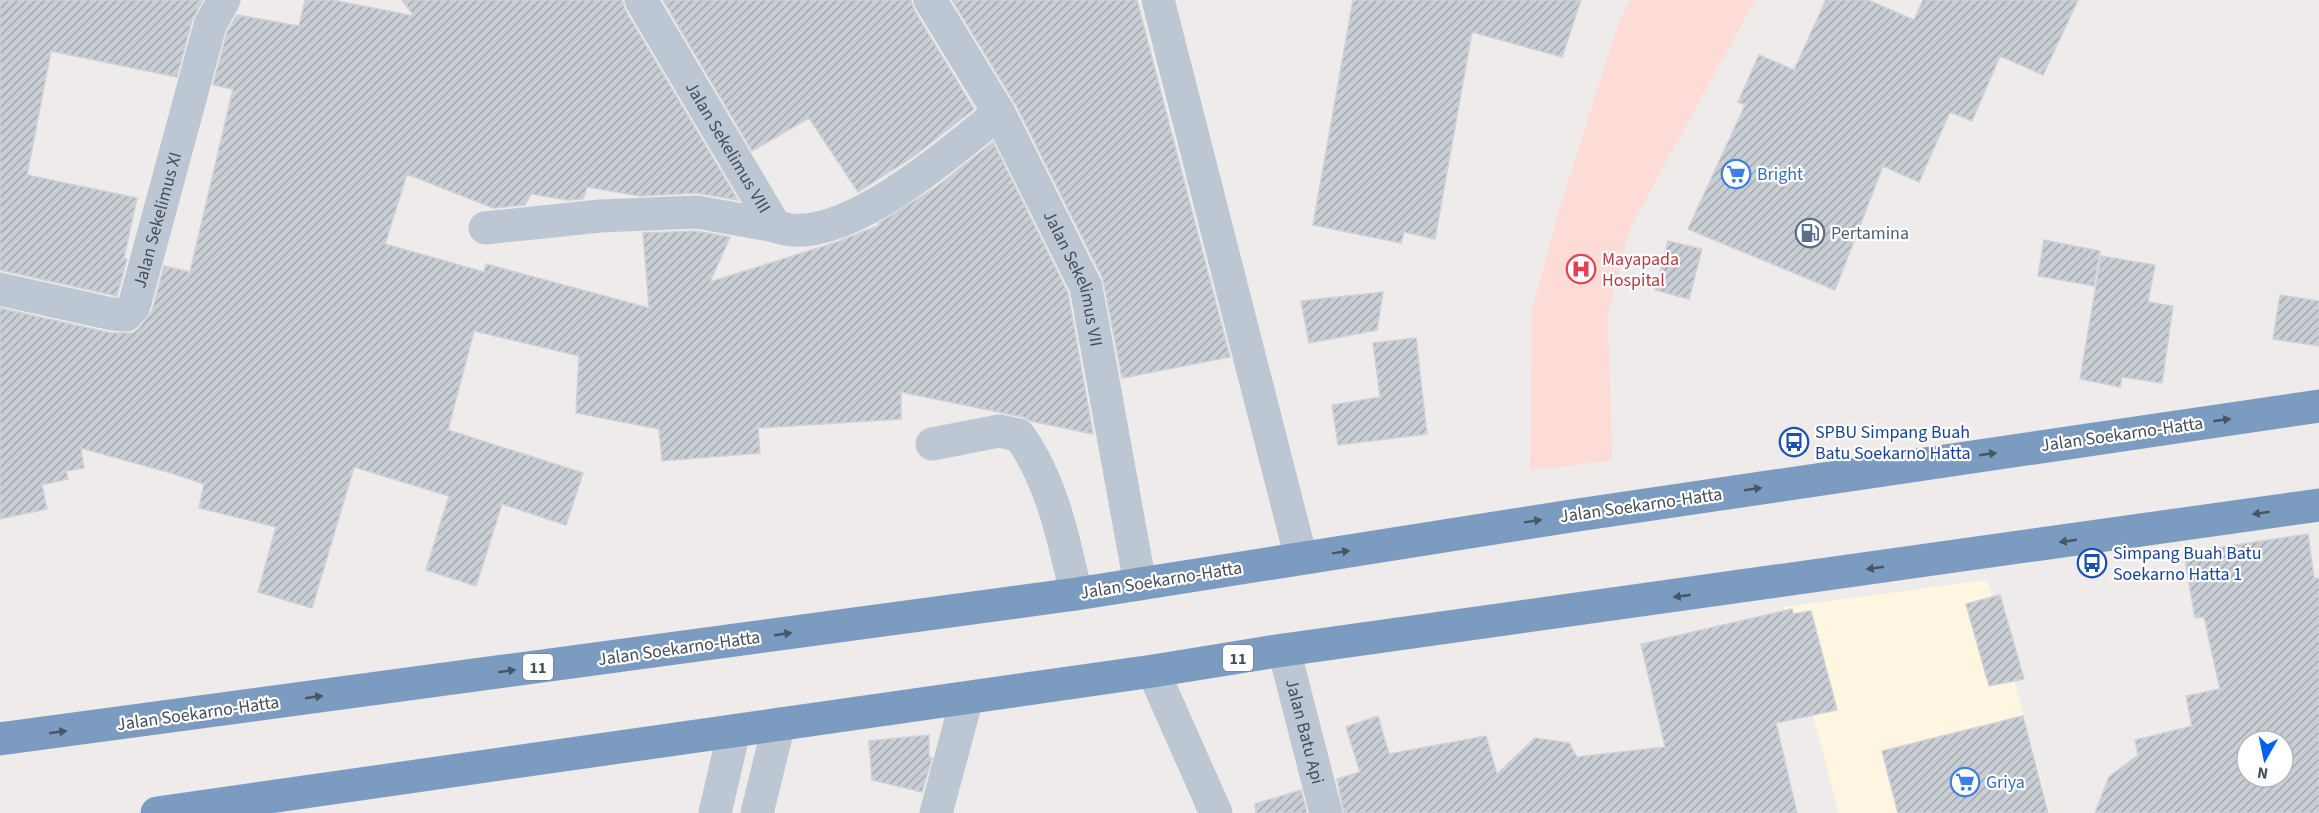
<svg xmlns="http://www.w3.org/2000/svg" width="2319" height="813" font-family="'Source Sans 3',sans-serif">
	<defs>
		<pattern id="building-hatch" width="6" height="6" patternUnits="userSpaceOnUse" patternTransform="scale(1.5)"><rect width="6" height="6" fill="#c9cdd4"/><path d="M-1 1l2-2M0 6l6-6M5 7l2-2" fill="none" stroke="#a5a9af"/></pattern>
	</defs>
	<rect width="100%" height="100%" fill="#efebeb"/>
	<path fill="#fef6e0" d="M1987 580 2050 813H1839L1784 607Z"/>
	<path fill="#fddbd6" d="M1631 0H1755L1630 228 1608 314 1612 461 1530 470 1532 310 1560 207 1620 19Z"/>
	<path fill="url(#building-hatch)" stroke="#ced1d8" stroke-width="1.5" fill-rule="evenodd" d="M0 0H203L192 20 177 77 51 51 27 175 137 198 124 258 127 259 117 296 0 270Z
		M305 0H332L414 16 402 0H622L625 10 738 200 696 193 640 196 587 187 583 199 568 200 531 194 525 205 493 208 407 174 385 244 484 272 486 264 649 308 643 233 696 231 730 237 710 282 837 242 880 225 879 223 935 188 993 142 1068 293 1093 434 1031 421 1023 417 901 392V419L758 428 760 453 662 461 659 429 576 413 579 356 474 331 448 430 583 473 566 525 502 504 476 586 426 570 449 496 354 467 312 608 258 592 276 527 199 508 204 484 171 473 81 448 84 468 66 471 68 479 42 485 47 509 0 519V308L111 333H133L140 327 152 311 164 266 190 272 233 89 213 85 227 32 237 15 299 26Z
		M663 0H911L914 10 974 109 913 157 858 192 809 118 752 151Z
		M952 0H1137L1230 357 1122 378 1103 279 1016 105Z
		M1353 0H1581L1562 57 1472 32 1435 239 1404 232 1401 243 1313 225Z
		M1826 0H1868L1914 20 1923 0H2078L2043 75 2000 56 1972 121 1950 112 1919 182 1883 166 1835 290 1688 229 1745 105 1738 102 1759 55 1794 70Z
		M2044 240 2100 251 2094 286 2038 276Z
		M1668 241 1702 249 1689 299 1655 290Z
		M2101 256 2155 265 2148 302 2173 306 2162 383 2122 377 2120 387 2080 379Z
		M1383 292 1377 330 1309 343 1301 301Z
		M2280 295 2319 301V346L2273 339Z
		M1416 338 1427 434 1338 445 1332 405 1380 397 1373 343Z
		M2308 534 2314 578H2319V813H2095L2109 777 2138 755 2135 740 2192 726 2186 696 2220 689 2204 617 2195 618 2184 553ZM2247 741H2283V777H2247Z
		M2000 595 2024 679 1989 686 1966 604Z
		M1792 609 1793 614 1811 611 1837 710 1776 723 1797 813H1344L1337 779 1360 772 1346 727 1378 716 1389 754 1486 736 1497 774 1535 738 1569 743 1577 757 1665 747 1641 644Z
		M2023 716 2048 813H1898L1882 751Z
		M929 735V757L932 758 922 792 872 780 869 741Z
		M1301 790 1307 813H1256L1255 804Z"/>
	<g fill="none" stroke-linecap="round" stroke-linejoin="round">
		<g stroke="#bcc7d3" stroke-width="33">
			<path id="s1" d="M641 0 775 226C839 252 951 151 999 113"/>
			<path id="s2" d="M930 0 999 113 1086 287 1140 584"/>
			<path d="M1158 0 1301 558"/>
			<path d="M485 228 600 216 697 212 775 226"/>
			<path id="s3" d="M0 289 112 314 126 315 134 306 210 25 224 0"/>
			<path d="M932 444 999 431 1019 435C1052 481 1064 540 1076 594"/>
			<path id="s4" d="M1284 650 1326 813"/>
			<path d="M1153 671 1216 813"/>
			<path d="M715 813 734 731"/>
			<path d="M757 813 779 724"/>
			<path d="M936 813 967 698"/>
		</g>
		<path stroke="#7c9bc1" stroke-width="33" d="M0 739 1076 594 1571 516 2319 406
			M157 813 1153 671 1270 652 2319 505"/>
	</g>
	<defs><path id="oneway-solid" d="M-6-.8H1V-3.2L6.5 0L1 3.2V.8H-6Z" transform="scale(1.5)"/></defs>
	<g fill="#485665">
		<use href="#oneway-solid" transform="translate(2222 420) rotate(-8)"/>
		<use href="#oneway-solid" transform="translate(1988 454) rotate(-8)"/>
		<use href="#oneway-solid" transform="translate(1753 489) rotate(-8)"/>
		<use href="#oneway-solid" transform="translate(2261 513) rotate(172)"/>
		<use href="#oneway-solid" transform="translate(1533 521) rotate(-9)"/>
		<use href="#oneway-solid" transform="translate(2068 541) rotate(172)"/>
		<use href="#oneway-solid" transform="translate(1341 552) rotate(-9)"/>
		<use href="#oneway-solid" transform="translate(1875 568) rotate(172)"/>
		<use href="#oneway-solid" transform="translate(1682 596) rotate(172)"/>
		<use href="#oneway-solid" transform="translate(783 634) rotate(-8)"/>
		<use href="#oneway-solid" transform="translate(507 671) rotate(-8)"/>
		<use href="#oneway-solid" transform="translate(314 697) rotate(-8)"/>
		<use href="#oneway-solid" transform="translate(58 732) rotate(-8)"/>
	</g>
	<defs>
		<g id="supermarket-ring" transform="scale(1.5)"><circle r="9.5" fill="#fff" stroke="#3f7fe0" stroke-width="1.5"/><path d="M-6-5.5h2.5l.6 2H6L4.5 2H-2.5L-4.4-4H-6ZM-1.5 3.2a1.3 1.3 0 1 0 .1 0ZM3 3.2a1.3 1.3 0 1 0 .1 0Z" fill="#3f7fe0"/></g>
		<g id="fuel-ring" transform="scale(1.5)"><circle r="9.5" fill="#fff" stroke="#5c6f8a" stroke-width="1.5"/><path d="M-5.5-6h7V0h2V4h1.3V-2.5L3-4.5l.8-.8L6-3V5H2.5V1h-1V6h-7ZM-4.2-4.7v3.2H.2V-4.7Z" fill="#5c6f8a"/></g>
		<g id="hospital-ring" transform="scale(1.5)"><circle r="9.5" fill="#fff" stroke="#e0444e" stroke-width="1.5"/><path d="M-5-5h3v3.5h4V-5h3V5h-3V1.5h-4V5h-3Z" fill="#e0444e"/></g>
		<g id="bus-ring" transform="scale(1.5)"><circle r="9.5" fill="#fff" stroke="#1a4fb4" stroke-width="1.5"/><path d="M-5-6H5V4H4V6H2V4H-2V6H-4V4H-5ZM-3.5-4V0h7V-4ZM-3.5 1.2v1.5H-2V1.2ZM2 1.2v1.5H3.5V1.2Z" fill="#1a4fb4"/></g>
	</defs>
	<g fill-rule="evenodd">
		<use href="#supermarket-ring" x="1736" y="174"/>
		<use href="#fuel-ring" x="1810" y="233"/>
		<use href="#hospital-ring" x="1581" y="269"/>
		<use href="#bus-ring" x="1794" y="442"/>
		<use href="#bus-ring" x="2092" y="563"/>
		<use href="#supermarket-ring" x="1965" y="782"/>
	</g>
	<g text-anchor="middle" stroke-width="4.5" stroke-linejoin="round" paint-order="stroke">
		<g fill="#fff" stroke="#7b838c" stroke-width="1.5">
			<rect x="1223" y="645" width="30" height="26" rx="4.5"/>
			<rect x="523" y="654" width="30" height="26" rx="4.5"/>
		</g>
		<g font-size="16" font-weight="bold" fill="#424e5b">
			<text x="1238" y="664">11</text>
			<text x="538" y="673">11</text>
		</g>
		<g font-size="18" fill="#424e5b" stroke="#fff">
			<text dy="6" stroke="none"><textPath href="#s1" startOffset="171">Jalan Sekelimus VIII</textPath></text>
			<text dy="6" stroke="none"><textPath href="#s3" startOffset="230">Jalan Sekelimus XI</textPath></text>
			<text dy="6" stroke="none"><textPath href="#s2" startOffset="315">Jalan Sekelimus VII</textPath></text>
			<text transform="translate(2122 434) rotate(-8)" y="6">Jalan Soekarno-Hatta</text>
			<text transform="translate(1641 505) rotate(-8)" y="6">Jalan Soekarno-Hatta</text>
			<text transform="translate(1161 580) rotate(-9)" y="6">Jalan Soekarno-Hatta</text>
			<text transform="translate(679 648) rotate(-8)" y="6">Jalan Soekarno-Hatta</text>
			<text transform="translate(198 713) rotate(-8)" y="6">Jalan Soekarno-Hatta</text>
			<text dy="6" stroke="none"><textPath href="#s4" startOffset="84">Jalan Batu Api</textPath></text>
		</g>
		<g font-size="18" fill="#366cbe" stroke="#fff" text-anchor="start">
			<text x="1757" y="180">Bright</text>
			<text x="1986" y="788">Griya</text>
		</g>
		<g font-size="18" fill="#4e5e75" stroke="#fff" text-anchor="start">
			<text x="1831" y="239">Pertamina</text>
		</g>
		<g font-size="18" fill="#be3a42" stroke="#fff" text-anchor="start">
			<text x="1602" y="265">Mayapada<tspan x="1602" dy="21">Hospital</tspan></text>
		</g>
		<g font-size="18" fill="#164399" stroke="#fff" text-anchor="start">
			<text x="1815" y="438">SPBU Simpang Buah<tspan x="1815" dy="21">Batu Soekarno Hatta</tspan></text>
			<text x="2113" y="559">Simpang Buah Batu<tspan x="2113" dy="21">Soekarno Hatta 1</tspan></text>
		</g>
	</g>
	<g transform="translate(2265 759) rotate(189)"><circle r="28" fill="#ffffff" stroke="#b3b8bd" stroke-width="1.5"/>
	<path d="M0-4.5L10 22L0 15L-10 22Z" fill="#0462ef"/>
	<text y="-9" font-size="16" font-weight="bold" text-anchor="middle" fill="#424e5b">N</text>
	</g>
</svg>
